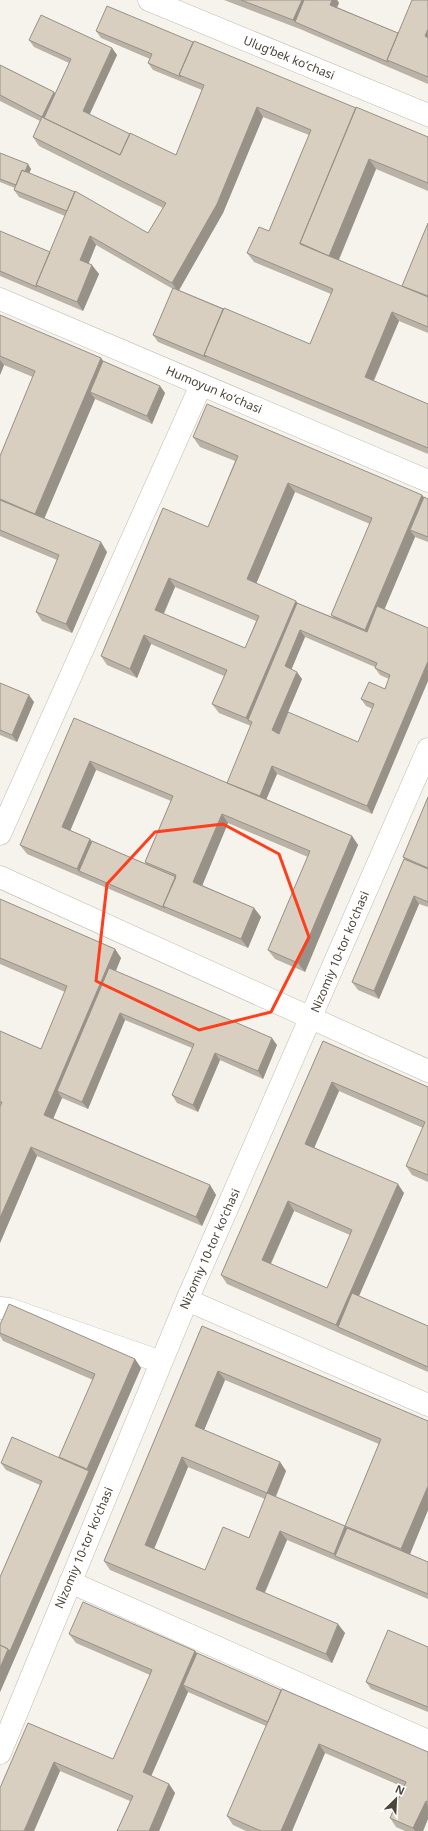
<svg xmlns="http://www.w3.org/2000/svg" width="428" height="1831" font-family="'Noto Sans',sans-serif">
	<rect width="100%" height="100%" fill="#f6f3ec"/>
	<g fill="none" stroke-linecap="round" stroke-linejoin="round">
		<g stroke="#c2bbae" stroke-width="23">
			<path id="minor" d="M149 0 428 115
				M0 299 428 481
				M0 834 201 385
				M0 877 428 1071
				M187 1300 428 1405
				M0 1308 9 1309 161 1362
				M70 1582 428 1741
				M0 1753 187 1300 428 749"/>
		</g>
		<use href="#minor" stroke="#fff" stroke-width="22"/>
	</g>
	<path fill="#bab2a6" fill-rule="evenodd" d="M224 0H337L339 3 337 7 398 33 428 0V84L300 29Z
		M96 31 356 108 428 137V191L376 169 339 260 403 287 402 286 428 223V333L399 321 374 381 428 404V454L158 342 153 335 173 289 96 245 89 263 99 274 83 311 0 276V231L50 252 65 216 19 197 14 190 15 188 0 182V153L31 169 29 173 148 233 163 208 39 146 33 137 40 121 0 101V65L54 92 55 94 69 63 34 47 29 40 112 48 117 55 89 115 176 155 202 90 153 70 148 63 150 59 101 38ZM263 117 309 135 269 231 247 253 254 262 331 294 310 344 179 290 223 213Z
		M0 315 101 358 103 361 160 386 165 393 152 424 95 399 44 518 107 552 72 633 42 621 36 612 57 560 0 536V456L33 377 4 365 0 375Z
		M193 437 422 495 424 497 428 499V542L415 537 384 609 428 628 372 814 277 774 266 799 352 836 358 845 305 972 275 959 268 950 308 857 228 823 202 885 254 908 261 917 248 948 27 854 20 845 74 718 227 783 251 726 219 713 212 704 224 676 151 644 137 678 107 665 101 656 208 527 235 461 200 447ZM295 492 370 524 331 615 333 617 297 603 256 583ZM175 587 256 621 245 648 164 614ZM305 637 375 667V668L380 675 389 679 385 689 361 699 366 706 373 709 358 742 279 733 302 679 291 669ZM96 770 171 801 145 862 146 864 92 841 90 839 70 830Z
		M0 683 34 702 17 742 0 735Z
		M428 797V907L419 904 379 999 358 990 352 982 404 859 403 857Z
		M0 899 115 949 121 958 116 971 277 1045 263 1079 220 1060 198 1112 177 1103 172 1095 192 1048 125 1020 88 1109 62 1098 53 1118 210 1185 216 1195 202 1226 37 1156 0 1243V1031L41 1049 65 992 0 964Z
		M323 1041 428 1087V1182L412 1175 406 1166 423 1128 339 1091 314 1147 404 1193 359 1296 428 1326V1372L227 1284 221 1275ZM294 1211 350 1235 327 1288 271 1264Z
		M0 1325 135 1359 141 1368 0 1692V1577L40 1485 6 1470 1 1463 60 1458 59 1457 93 1380 3 1341 0 1336Z
		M202 1326 428 1421V1510L410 1554 428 1562V1599L287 1540 265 1593 345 1633 332 1663 110 1570 104 1561ZM225 1380 379 1444 345 1526 276 1497 286 1471 280 1462 204 1430ZM188 1467 265 1499 249 1538 205 1570 154 1548Z
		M69 1634 195 1651 197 1653 281 1690 428 1752V1819L423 1831H405L396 1827 390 1818 403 1787 325 1753 292 1831H246L233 1825 227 1816 266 1726 188 1692 151 1776 169 1784 175 1793 159 1831H117L130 1801 60 1771 34 1831 28 1723 113 1759 150 1675 76 1643Z
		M428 1647V1712L371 1689 366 1682Z"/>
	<path fill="#979187" d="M302 0H312L295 22 293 20Z
		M332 0H337L339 3 335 12 330 5Z
		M428 29V41L425 36Z
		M112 48 117 55 88 118 83 111Z
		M54 92 60 101 51 122 42 117Z
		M257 107 263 117 223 213 178 292 172 283Z
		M369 159 376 169 336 266 329 256Z
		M28 164 31 169 22 191 19 187Z
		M90 236 96 245 86 269 80 260Z
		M92 265 99 274 83 311 77 302Z
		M392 312 399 321 371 386 365 377Z
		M101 358 108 368 90 392 95 399 42 524 35 514Z
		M0 360 4 365 0 375Z
		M160 386 165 393 152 424 147 416Z
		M288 483 295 492 254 589 247 579Z
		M422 495 428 503 410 530 415 537 372 639 365 630Z
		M101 542 107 552 72 633 66 624Z
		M169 578 175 587 161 619 155 610Z
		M296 601 303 610 252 722 248 720 246 718Z
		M300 630 305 637 290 673 285 666Z
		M144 635 151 644 137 678 130 669Z
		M428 661V681L372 814 367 806Z
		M297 672 302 679 277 738 272 730Z
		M29 695 34 702 17 742 12 735Z
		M90 761 96 770 68 836 62 827Z
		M272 766 277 774 264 805 259 797Z
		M222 814 228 823 200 891 193 882Z
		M352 836 358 845 305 972 298 963Z
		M90 839 97 848 79 871 84 879 77 869Z
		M414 896 419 904 379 999 374 991Z
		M254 908 261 917 248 948 241 939Z
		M115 949 121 958 64 1094 57 1091 62 1098 51 1124 44 1115Z
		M120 1013 125 1020 88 1109 82 1102Z
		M272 1038 277 1045 263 1079 258 1071Z
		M215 1053 220 1060 198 1112 193 1105Z
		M332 1082 339 1091 312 1153 305 1144Z
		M31 1147 37 1156 0 1243V1218Z
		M398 1184 404 1193 344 1330 338 1327 336 1325Z
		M210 1185 216 1195 202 1226 196 1217Z
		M288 1201 294 1211 268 1269 262 1260Z
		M135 1359 141 1368 0 1692V1668L89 1471 87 1469Z
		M218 1371 225 1380 202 1435 195 1426Z
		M182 1457 188 1467 152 1554 145 1545Z
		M280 1462 286 1471 273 1502 267 1493Z
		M428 1486V1510L408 1559 401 1549Z
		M345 1526 352 1535 335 1556 334 1554Z
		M280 1531 287 1540 262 1598 256 1589Z
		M338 1624 345 1633 332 1663 326 1654Z
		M195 1651 202 1660 183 1685 188 1692 149 1781 143 1772Z
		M319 1744 325 1753 292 1831H281Z
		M54 1762 60 1771 34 1831H24Z
		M169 1784 175 1793 159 1831H149Z
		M426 1801 428 1805V1819L423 1831H415L413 1828Z"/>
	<path fill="#d8cfc1" stroke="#979187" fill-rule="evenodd" d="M241 0H302L293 20Z
		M304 0H332L330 5 398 33 387 60 388 62 295 22Z
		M412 0H428V29L425 36 428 38V77L387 60Z
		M107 6 193 42 179 75 181 77 148 63 152 54 96 31Z
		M41 15 112 48 83 111 130 134 120 155 44 118 71 59 29 40Z
		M194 41 356 108 300 243V244L428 297V327L392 312 365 377 428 404V448L204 355 224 308 310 344 333 289 247 253 259 227 269 231 311 130 257 107 217 204 172 283 90 236 80 260 92 265 77 302 36 285 75 191 148 233 166 203 33 137 42 117 120 155 130 133 176 155 204 85 179 75Z
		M0 65 54 92 42 117 0 95Z
		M356 107 428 137V183L369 159 329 256 300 243Z
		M0 153 28 164 25 172 22 170 16 185 0 179Z
		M22 170 75 192 67 211 14 190Z
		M428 223V296L402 286Z
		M0 231 50 252 36 285 37 287 0 271Z
		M173 288 223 309 204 355 206 357 153 335Z
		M0 315 101 358 35 514 0 499V456L35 371 0 356Z
		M103 361 160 386 147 416 90 392Z
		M207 404 422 495 365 630 331 615 372 518 288 483 247 579 296 601 246 718 212 704 227 670 144 635 130 669 101 656 163 508 208 527 238 456 193 437ZM169 578 259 616 245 648 155 610Z
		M424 497 428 499V537L410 530Z
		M0 500 101 542 66 624 36 612 59 555 0 530Z
		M297 603 367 632 377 606 428 628V661L367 806 272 766 260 796 227 783 252 722 248 720ZM300 630 377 663 375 668 390 675 385 689 369 682 361 699 374 704 358 742 288 712 279 734 272 730 297 672 285 666Z
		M0 683 29 695 12 735 0 730Z
		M74 718 352 836 298 963 268 950 310 851 222 814 193 882 254 908 241 939 163 906 176 875 145 862 173 796 90 761 62 827 90 839 77 869 20 845Z
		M428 797V868L403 857Z
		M92 841 176 877 163 906 165 908 79 871Z
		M404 859 428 869V902L414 896 374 991 352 982Z
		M0 899 115 949 44 1115 210 1185 196 1217 31 1147 0 1218V1107L2 1102H0V1031L41 1049 67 986 0 958Z
		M109 968 272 1038 258 1071 215 1053 193 1105 172 1095 194 1044 120 1013 82 1102 57 1091Z
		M323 1041 428 1087V1175L406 1166 425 1122 332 1082 305 1144 398 1184 336 1325 221 1275ZM288 1201 352 1230 327 1288 262 1260Z
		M352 1293 428 1326V1367L338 1327Z
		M9 1304 135 1359 87 1469 59 1457 95 1374 0 1333V1325Z
		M202 1326 428 1421V1486L401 1549 345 1526 334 1554 280 1531 256 1589 338 1624 326 1654 104 1561ZM218 1371 381 1439 345 1526 267 1493 280 1462 195 1426ZM182 1457 267 1493 249 1538 223 1527 205 1570 145 1545Z
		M12 1437 89 1471 10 1651 8 1649 0 1645V1577L42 1481 1 1463Z
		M347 1528 428 1562V1594L335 1556Z
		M83 1602 195 1651 143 1772 169 1784 149 1831H117L133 1796 54 1762 24 1831H0V1788L28 1723 113 1759 152 1670 69 1634Z
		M388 1630 428 1647V1707L366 1682Z
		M0 1645 8 1649 0 1668Z
		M197 1653 281 1690 268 1722 183 1685Z
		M282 1689 428 1752V1802L426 1801 413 1828 390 1818 406 1782 319 1744 281 1831H261L227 1816Z"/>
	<path fill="none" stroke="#fc3f1d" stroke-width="3" stroke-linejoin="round" d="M223 824 279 854 309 937 271 1012 199 1030 96 981 107 884 155 832Z"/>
	<g text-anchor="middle" stroke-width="4" stroke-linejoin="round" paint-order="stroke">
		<g font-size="12" fill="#4b4439" stroke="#fff">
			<text transform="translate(289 58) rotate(22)" y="4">Ulugʻbek koʻchasi</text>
			<text transform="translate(214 390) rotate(23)" y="4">Humoyun koʻchasi</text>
			<text transform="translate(340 952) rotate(-67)" y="4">Nizomiy 10-tor koʻchasi</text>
			<text transform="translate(210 1249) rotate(-66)" y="4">Nizomiy 10-tor koʻchasi</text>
			<text transform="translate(84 1548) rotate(-67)" y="4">Nizomiy 10-tor koʻchasi</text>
		</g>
	</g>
	<g transform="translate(396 1799) rotate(24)" stroke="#ffffff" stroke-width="3" paint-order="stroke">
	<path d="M0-3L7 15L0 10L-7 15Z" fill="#4b4439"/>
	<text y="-6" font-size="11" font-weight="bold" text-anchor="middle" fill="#4b4439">N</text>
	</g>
</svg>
